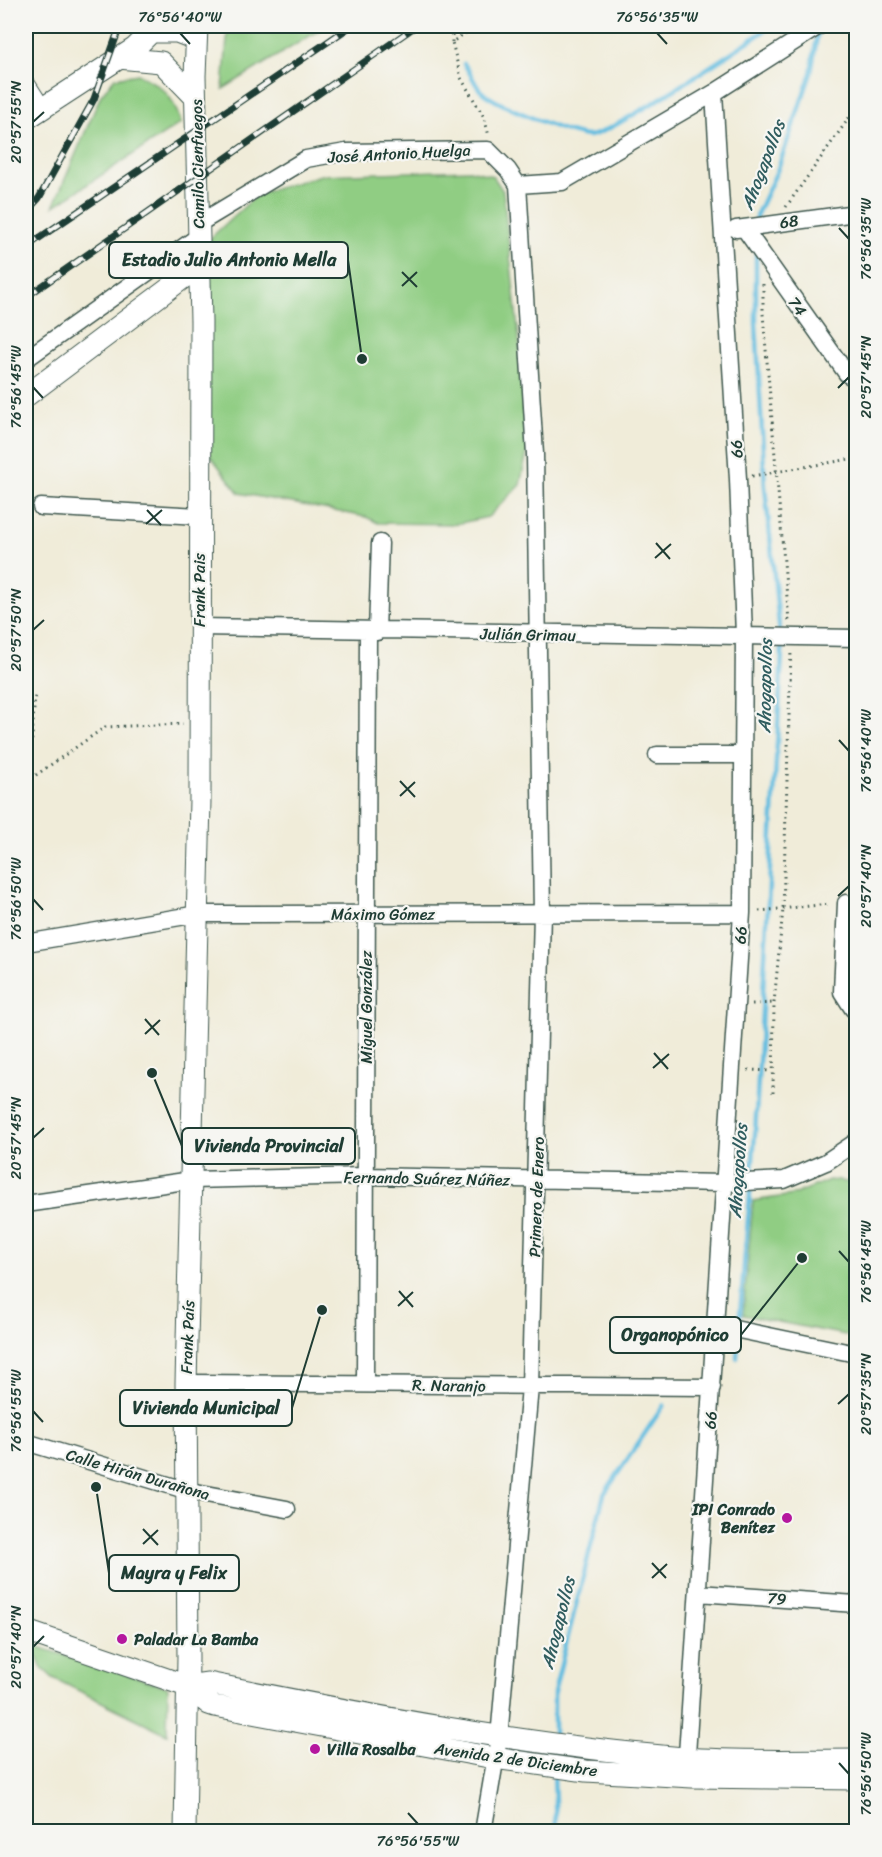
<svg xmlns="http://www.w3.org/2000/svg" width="882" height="1857" font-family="Sriracha,sans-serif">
	<rect width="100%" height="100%" fill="#f6f6f2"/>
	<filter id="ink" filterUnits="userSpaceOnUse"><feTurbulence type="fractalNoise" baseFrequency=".0167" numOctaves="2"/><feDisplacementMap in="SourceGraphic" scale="12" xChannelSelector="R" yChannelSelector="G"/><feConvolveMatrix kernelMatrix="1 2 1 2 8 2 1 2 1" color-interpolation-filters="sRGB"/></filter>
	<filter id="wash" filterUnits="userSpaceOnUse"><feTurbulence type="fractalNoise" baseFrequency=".008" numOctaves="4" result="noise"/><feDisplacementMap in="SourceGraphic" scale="24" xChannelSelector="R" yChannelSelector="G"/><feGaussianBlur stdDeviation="1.35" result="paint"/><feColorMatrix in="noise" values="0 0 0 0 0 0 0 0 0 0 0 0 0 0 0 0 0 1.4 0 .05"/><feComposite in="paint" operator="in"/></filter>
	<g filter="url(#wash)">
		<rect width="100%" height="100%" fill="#f0ecd9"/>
		<path fill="#90cd83" stroke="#58855c" stroke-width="1.5" d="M228 26H326L223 89Z
			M138 74C164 87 172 94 181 123L53 207 101 95 115 78Z
			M470 170 493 176 503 191 530 439 520 485 488 517 456 524 378 523 366 517 239 493 203 446 206 242 258 194 321 175Z
			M829 1180 856 1183V1337L743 1315 753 1201 793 1195Z
			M32 1645 168 1687 167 1734 53 1678 41 1667Z"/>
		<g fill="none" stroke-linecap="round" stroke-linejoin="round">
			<path stroke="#62bde0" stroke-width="4.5" d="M464 64C471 73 475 85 481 91 493 103 571 136 589 136 609 136 745 43 772 26
				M756 222V216L777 171 811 73 818 31
				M739 1326 755 1134 782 654 765 487 756 323V254
				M737 1358 739 1334
				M554 1738V1692L604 1494 664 1405
				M554 1773 556 1832"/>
		</g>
	</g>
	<g filter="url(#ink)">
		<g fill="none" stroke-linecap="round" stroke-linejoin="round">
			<g stroke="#3e574d" stroke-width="19">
				<path id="minor" d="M518 185 562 182 714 93 819 26
					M198 224 306 159 346 152 488 150 508 170 518 185 535 454 542 913 530 1387 499 1738 483 1832
					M744 228 847 374 856 379
					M736 229 856 213
					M26 359 199 236
					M41 507 199 516
					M199 627 856 638
					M377 632 380 543
					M657 755H743
					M846 903 842 992 853 1009 856 1007
					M26 943 198 914 742 913
					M26 1204 192 1180 365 1176 724 1183 784 1180 826 1162 856 1142
					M715 1325 856 1354
					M186 1383 712 1387
					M365 1383 368 632
					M26 1442 185 1490 287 1509
					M698 1593 856 1604
					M686 1770 742 913 744 635 738 479 714 93"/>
			</g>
			<g stroke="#3e574d" stroke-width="23">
				<path id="major" d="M152 32H177L195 39
					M119 58 161 62 195 97
					M26 87 40 109
					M26 119 135 48 157 26
					M26 396 199 266
					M26 1631 187 1686 209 1704 215 1706 494 1758 586 1771 692 1777 856 1779
					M187 1686 208 1683C366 1715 523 1745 684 1758 741 1762 799 1760 856 1760
					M185 1832 188 1658 186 1383 200 800 201 321 195 76 197 26"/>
			</g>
			<path stroke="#3e574d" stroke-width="3" stroke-dasharray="1.5 4.5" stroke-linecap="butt" d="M476 26 452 42 461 78 484 117 489 136
				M452 42V26
				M786 207 856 108
				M763 284V314L789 621
				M752 476 856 458
				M26 782 105 727 183 724
				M851 890 856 876
				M759 911 830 904
				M29 926V779L35 695
				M752 1004 774 1003
				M748 1070 771 1071
				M773 1093 774 1003 783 909 791 651"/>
			<use href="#minor" stroke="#fff" stroke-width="16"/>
			<use href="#major" stroke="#fff" stroke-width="21"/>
			<g stroke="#1f3d34" stroke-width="7">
				<path id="rail" d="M26 212 39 198 94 99 120 26
					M26 247 351 26
					M26 297 416 26"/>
			</g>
			<use href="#rail" stroke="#f6f6f2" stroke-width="4.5" stroke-dasharray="14" stroke-linecap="butt"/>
		</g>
	</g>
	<path fill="none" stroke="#1f3d34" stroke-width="2" d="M180 33 190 44M657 33 667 44M33 122 44 112M839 228 849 239M402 272 417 287M402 286 417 272M33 387 43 398M838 388 849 377M147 510 161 525M146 524 162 510M656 543 670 559M655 558 671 544M33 630 44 620M839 740 849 751M400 781 415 797M400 796 415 782M838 896 849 886M33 899 43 910M145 1019 159 1035M145 1034 160 1020M654 1053 668 1069M653 1068 669 1054M33 1138 44 1128M839 1251 849 1262M399 1291 413 1307M398 1306 413 1292M838 1404 849 1394M33 1411 43 1422M143 1529 158 1545M143 1544 158 1530M652 1563 666 1578M652 1578 667 1564M33 1647 44 1636M839 1763 849 1774M408 1813 418 1824"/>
	<g fill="#b5179e" stroke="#f6f6f2" stroke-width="2">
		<circle cx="787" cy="1518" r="6"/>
		<circle cx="122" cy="1639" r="6"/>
		<circle cx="315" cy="1749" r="6"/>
	</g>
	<g text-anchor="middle" stroke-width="4.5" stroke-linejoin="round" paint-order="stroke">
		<g font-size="16" fill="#1f3d34" stroke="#f6f6f2">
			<text transform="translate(399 153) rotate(-3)" y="6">José Antonio Huelga</text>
			<text transform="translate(197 164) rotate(-91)" y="6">Camilo Cienfuegos</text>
			<text transform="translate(789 221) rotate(-8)" y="6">68</text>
			<text transform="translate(798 306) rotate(55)" y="6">74</text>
			<text transform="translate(736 449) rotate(-94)" y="6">66</text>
			<text transform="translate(199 590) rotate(-90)" y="6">Frank Pais</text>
			<text transform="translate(528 634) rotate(1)" y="6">Julián Grimau</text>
			<text x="383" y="920">Máximo Gómez</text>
			<text transform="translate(740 935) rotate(-86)" y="6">66</text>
			<text transform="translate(366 1007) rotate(-90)" y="6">Miguel González</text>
			<text transform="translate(427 1178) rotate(1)" y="6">Fernando Suárez Núñez</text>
			<text transform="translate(536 1197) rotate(-88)" y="6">Primero de Enero</text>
			<text transform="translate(187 1337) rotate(-88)" y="6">Frank País</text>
			<text transform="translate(449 1385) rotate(1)" y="6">R. Naranjo</text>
			<text transform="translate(710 1420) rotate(-86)" y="6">66</text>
			<text transform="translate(138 1474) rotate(16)" y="6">Calle Hirán Durañona</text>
			<text transform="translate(777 1598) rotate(4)" y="6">79</text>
			<text transform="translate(516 1759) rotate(8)" y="6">Avenida 2 de Diciembre</text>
		</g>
		<g font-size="16" font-weight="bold" fill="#1f3d34" stroke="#f6f6f2" text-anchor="start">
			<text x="775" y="1515" text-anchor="end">IPI Conrado<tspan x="775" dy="18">Benítez</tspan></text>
			<text x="134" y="1645">Paladar La Bamba</text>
			<text x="327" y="1755">Villa Rosalba</text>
		</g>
		<g font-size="18" font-style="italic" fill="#305d5f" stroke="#f6f6f2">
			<text transform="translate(763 165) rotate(-69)" y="6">Ahogapollos</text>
			<text transform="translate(765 686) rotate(-89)" y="6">Ahogapollos</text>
			<text transform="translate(738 1171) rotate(-86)" y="6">Ahogapollos</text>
			<text transform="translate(558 1623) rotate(-76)" y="6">Ahogapollos</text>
		</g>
	</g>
	<path fill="none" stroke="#1f3d34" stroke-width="2" d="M362 359L348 260M152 1073L182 1146M802 1258L741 1335M322 1310L292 1408M96 1487L109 1573"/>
	<g fill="#1f3d34" stroke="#f6f6f2" stroke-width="2">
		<circle cx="362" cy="359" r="6"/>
		<circle cx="152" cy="1073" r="6"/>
		<circle cx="802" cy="1258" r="6"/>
		<circle cx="322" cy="1310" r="6"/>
		<circle cx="96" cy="1487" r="6"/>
	</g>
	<g fill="#f6f6f2" stroke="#1f3d34" stroke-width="2">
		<rect x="109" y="242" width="239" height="36" rx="6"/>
		<rect x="182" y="1128" width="173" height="36" rx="6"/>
		<rect x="610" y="1317" width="131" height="36" rx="6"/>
		<rect x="120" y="1390" width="172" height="36" rx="6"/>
		<rect x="109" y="1555" width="130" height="36" rx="6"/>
	</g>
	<g font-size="18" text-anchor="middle" font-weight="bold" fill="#1f3d34">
		<text x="229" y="266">Estadio Julio Antonio Mella</text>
		<text x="269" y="1152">Vivienda Provincial</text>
		<text x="675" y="1341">Organopónico</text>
		<text x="206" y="1414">Vivienda Municipal</text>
		<text x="174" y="1579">Mayra y Felix</text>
	</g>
	<rect width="882" height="1857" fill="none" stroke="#f6f6f2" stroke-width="66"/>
	<rect x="33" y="33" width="816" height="1791" fill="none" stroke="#1f3d34" stroke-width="2"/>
	<g font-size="15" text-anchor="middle" fill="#1f3d34">
		<text x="180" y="22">76°56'40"W</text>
		<text x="657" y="22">76°56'35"W</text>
		<text transform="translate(16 122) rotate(-90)" y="5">20°57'55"N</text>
		<text transform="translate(866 239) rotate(-90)" y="5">76°56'35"W</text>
		<text transform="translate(866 377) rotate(-90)" y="5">20°57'45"N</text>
		<text transform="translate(16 387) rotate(-90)" y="5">76°56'45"W</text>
		<text transform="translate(16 630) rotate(-90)" y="5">20°57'50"N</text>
		<text transform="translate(866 751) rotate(-90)" y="5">76°56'40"W</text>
		<text transform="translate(866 886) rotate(-90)" y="5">20°57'40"N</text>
		<text transform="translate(16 899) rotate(-90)" y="5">76°56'50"W</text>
		<text transform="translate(16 1138) rotate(-90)" y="5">20°57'45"N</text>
		<text transform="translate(866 1262) rotate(-90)" y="5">76°56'45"W</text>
		<text transform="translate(866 1394) rotate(-90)" y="5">20°57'35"N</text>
		<text transform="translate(16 1411) rotate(-90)" y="5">76°56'55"W</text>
		<text transform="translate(16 1647) rotate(-90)" y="5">20°57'40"N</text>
		<text transform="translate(866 1774) rotate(-90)" y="5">76°56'50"W</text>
		<text x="418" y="1846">76°56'55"W</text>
	</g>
</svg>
